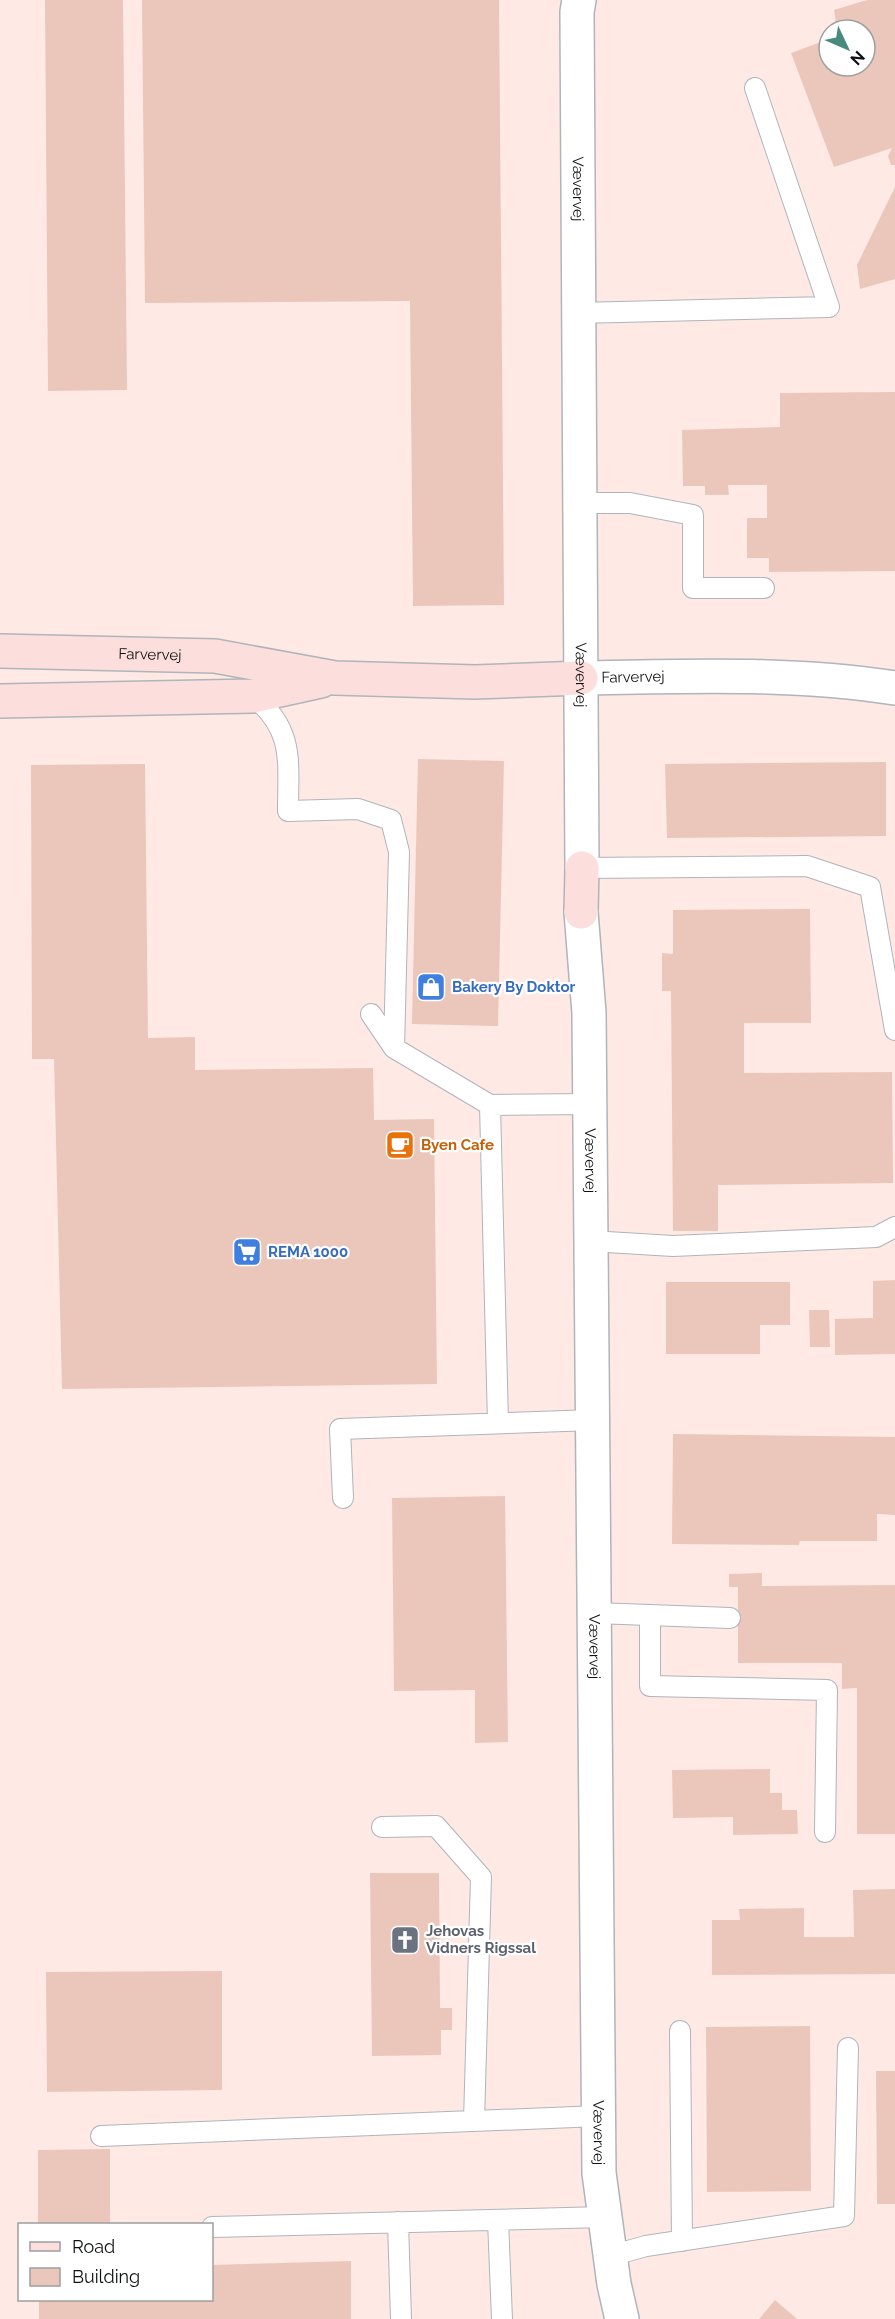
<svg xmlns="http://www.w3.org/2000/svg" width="895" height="2319" font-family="Raleway,sans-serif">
	<rect width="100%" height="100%" fill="#f4f9fe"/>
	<path fill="#fee9e4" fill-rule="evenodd" d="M0 0H895V2319H0ZM829 30H865V66H829ZM20 2224H212V2300H20Z"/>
	<path fill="#ebc7bb" d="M45 0H123L127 390 48 391Z
		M142 0H499L504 605 413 606 410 301 145 303Z
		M867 0H895V165H891L888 156 892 148 834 167 791 53 829 39V66H865V30H837L834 10Z
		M895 187V279L860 289 857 265Z
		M895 392V571L769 572V558H747V518H767V485H728L729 495H705V486H683L682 430 780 427V393Z
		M418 759 504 761 498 1026 412 1024Z
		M886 762V836L667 838 665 764Z
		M145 764 148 1038 195 1037V1070L373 1068 374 1120 434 1119 437 1384 62 1389 54 1059H32L31 765Z
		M810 909 811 1023H744V1073L892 1072 893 1183 718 1185V1231H673L671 991H662V953L673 954V910Z
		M895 1280V1354L835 1355V1319L873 1318V1281Z
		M666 1282H790V1325H760V1354H666Z
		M809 1310H829L830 1347H810Z
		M673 1434 895 1437V1515L877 1514V1541H800L799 1545 672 1544Z
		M505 1496 508 1742 475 1743V1690L394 1691 392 1498Z
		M762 1573V1586L895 1585V1834H857V1688L842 1689V1663H738V1587H729V1574Z
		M770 1769V1793H782V1810H797L798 1834 733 1835V1817L673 1818 672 1770Z
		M370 1873H439L440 2008H452V2030H441V2055L372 2056Z
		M895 1889V1974L712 1975V1920H740L739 1909 804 1908V1937H854L853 1890Z
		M222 1971V2090L47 2092 46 1972Z
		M810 2026 811 2191 707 2192 706 2027Z
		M876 2071H895V2204H877Z
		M110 2149V2224H38V2150Z
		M351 2261V2319H39V2300H212V2265Z
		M775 2300 797 2319H759Z"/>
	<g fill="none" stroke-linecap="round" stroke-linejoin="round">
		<g stroke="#afb5bb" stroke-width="22">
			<path id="lane" d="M578 313 829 307 755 88
				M580 503H630L693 515V588H764
				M253 696C295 730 288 762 288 811L358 809 391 820 399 852 394 1048
				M582 868 807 866 870 887 895 1030
				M371 1014 394 1048 490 1105
				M590 1241 673 1246 876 1237 895 1227
				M498 1423 490 1105 588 1104
				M343 1498 340 1429 593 1420
				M595 1613 730 1618
				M650 1615V1686L827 1690 825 1832
				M382 1827 436 1826 481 1877 474 2121
				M680 2031 682 2241
				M101 2136 599 2116
				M498 2220 502 2319
				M398 2222 401 2319
				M212 2227 605 2217
				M610 2256 646 2246 844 2216 848 2048"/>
		</g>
		<g stroke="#afb5bb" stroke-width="36">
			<g id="street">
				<path id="s1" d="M579 0 577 12 582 868"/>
				<path id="s2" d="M581 678C686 676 792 672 895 688"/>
				<path id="s3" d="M581 912 589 1013 599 2173 614 2284 622 2319"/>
			</g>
		</g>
		<g stroke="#afb5bb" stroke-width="36">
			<g id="secondary">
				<path id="s4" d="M0 651 215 656 335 678 475 682 581 678"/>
				<path d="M0 701 253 696 321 681"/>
				<path d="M581 912 582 868"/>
			</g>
		</g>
		<use href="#lane" stroke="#fff" stroke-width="20"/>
		<use href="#street" stroke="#fff" stroke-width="33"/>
		<use href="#secondary" stroke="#fcdedc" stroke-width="33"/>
	</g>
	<defs>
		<g id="shop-square" transform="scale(1.5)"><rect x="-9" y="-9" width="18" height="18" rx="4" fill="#3f7fe0" stroke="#fff"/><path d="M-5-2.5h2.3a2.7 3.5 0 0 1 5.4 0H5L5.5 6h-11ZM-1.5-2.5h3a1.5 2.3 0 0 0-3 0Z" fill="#fff"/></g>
		<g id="cafe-square" transform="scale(1.5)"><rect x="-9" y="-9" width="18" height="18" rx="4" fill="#e8710a" stroke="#fff"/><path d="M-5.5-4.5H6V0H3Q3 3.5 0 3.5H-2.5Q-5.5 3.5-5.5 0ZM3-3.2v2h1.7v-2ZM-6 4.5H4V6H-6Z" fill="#fff"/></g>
		<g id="supermarket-square" transform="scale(1.5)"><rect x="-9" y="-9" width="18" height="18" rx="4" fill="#3f7fe0" stroke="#fff"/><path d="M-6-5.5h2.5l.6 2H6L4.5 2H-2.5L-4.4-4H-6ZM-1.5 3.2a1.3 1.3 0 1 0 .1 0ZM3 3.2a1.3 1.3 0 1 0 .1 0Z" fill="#fff"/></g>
		<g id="church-square" transform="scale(1.5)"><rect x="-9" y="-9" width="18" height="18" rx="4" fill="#6b7280" stroke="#fff"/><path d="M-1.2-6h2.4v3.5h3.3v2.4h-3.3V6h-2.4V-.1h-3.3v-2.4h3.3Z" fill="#fff"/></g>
	</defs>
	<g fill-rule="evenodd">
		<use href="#shop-square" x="431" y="987"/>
		<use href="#cafe-square" x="400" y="1145"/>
		<use href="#supermarket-square" x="247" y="1252"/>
		<use href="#church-square" x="405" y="1940"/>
	</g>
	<g text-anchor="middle" stroke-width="4.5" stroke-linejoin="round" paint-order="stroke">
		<g font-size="15" fill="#0e1012" stroke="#fff">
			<text dy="5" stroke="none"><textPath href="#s1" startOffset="189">Vævervej</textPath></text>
			<text dy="5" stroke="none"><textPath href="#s4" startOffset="150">Farvervej</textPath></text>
			<text dy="5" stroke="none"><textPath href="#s1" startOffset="675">Vævervej</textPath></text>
			<text dy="5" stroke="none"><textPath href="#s2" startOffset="52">Farvervej</textPath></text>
			<text dy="5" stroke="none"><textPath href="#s3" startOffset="249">Vævervej</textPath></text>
			<text dy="5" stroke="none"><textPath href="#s3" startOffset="735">Vævervej</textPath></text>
			<text dy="5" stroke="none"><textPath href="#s3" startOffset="1221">Vævervej</textPath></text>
		</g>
		<g font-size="15" font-weight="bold" fill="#366cbe" stroke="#fff" text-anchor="start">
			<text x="452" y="992">Bakery By Doktor</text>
			<text x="268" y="1257">REMA 1000</text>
		</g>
		<g font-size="15" font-weight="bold" fill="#c56008" stroke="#fff" text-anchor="start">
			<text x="421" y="1150">Byen Cafe</text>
		</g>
		<g font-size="15" font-weight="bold" fill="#5b616d" stroke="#fff" text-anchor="start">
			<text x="426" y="1936">Jehovas<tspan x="426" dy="17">Vidners Rigssal</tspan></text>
		</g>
	</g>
	<rect x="18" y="2223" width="195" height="78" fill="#ffffff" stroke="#9f9fa0" stroke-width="1.5"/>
	<rect x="30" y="2242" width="30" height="9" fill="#fcdedc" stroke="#9f9fa0" stroke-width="1.5"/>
	<text x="72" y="2253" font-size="18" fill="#0e1012">Road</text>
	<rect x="30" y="2268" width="30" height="18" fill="#ebc7bb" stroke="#9f9fa0" stroke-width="1.5"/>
	<text x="72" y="2283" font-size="18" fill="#0e1012">Building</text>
	<g transform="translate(847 48) rotate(134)"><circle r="28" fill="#ffffff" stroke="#9f9fa0" stroke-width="1.5"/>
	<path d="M0-4.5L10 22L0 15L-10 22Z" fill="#478b7e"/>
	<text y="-9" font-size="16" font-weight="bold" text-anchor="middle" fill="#0e1012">N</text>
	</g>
</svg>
